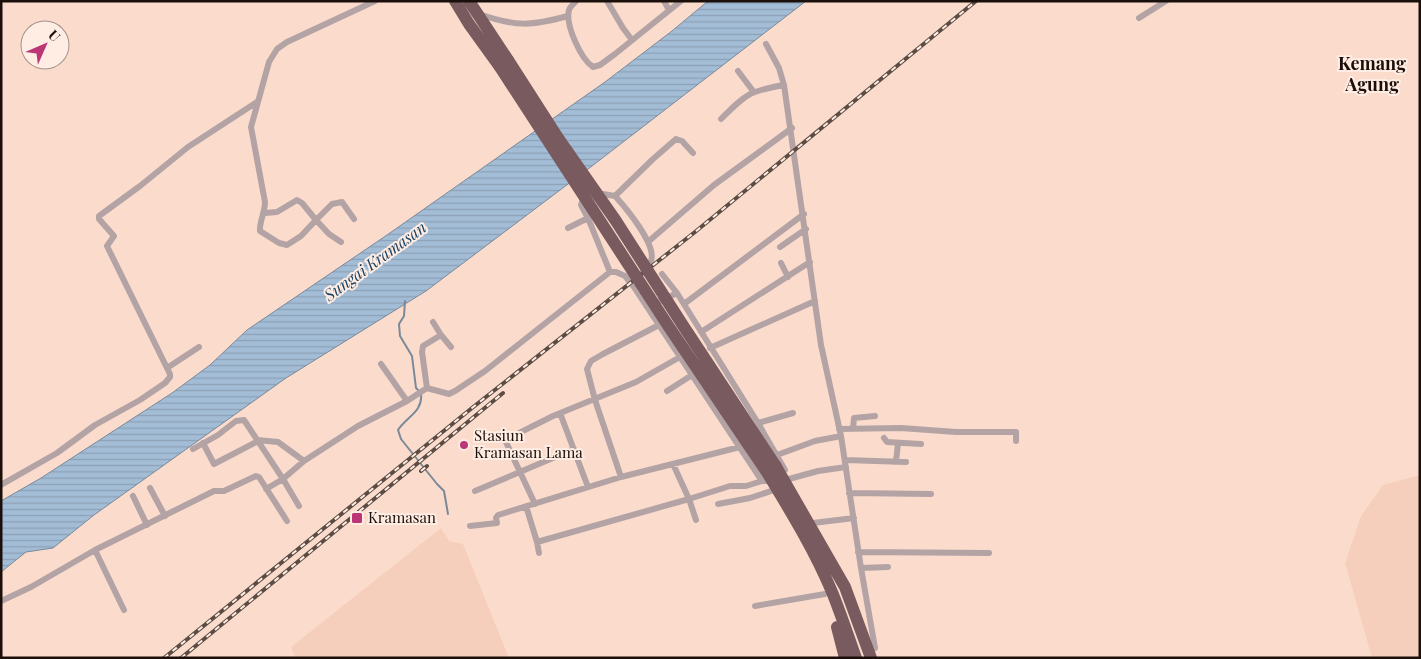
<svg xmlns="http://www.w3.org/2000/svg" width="1421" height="659" font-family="'Playfair Display',serif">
	<defs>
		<pattern id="water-rules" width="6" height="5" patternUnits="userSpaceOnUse" patternTransform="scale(1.25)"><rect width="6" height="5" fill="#a3bdd6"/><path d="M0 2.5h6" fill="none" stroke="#8ca1b6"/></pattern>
	</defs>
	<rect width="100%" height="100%" fill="#fbdccc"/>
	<path fill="#f5cfbb" d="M1420 475V658H1372L1345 563 1361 516 1383 485Z
		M441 528 449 541 463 544 509 658H295L291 647Z"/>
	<path fill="url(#water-rules)" stroke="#7a8999" d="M708 1H806L592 166 426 291 286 378 94 515 53 548 26 552 1 572V501L41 478 172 393 210 365 247 330 387 235 605 82 672 31Z"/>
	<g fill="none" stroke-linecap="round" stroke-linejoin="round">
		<path stroke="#7a8999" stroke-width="2" d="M405 301 404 316 399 324 400 336 412 356 416 388 418 390
			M421 394C423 412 406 417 398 430L401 439 437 484 444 491 448 514"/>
		<path stroke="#b3a3a5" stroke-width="6" d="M576 1C574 4 570 6 569 10 565 25 581 59 593 67L600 65 615 54 681 1
			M607 1 623 28 632 40
			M664 1 669 10
			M479 14C516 27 531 26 568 16
			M1139 18 1166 1
			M766 44 779 68 784 85 821 345 841 436 861 568 875 648 868 650
			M738 71 753 91
			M721 119C746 94 749 91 784 85
			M597 195 603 194 615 196
			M587 198 582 202 581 205 588 218 610 272
			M265 213 277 212 297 200 302 203 316 220 332 204 342 202 354 219
			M568 228 588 218
			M649 241 714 185 792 128
			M341 242 329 234 316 220 301 236 287 245 279 243 260 231C259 223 265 212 265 202L251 127 269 62 277 49 287 42 375 1
			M780 247 806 229
			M781 263 788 277
			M662 274 677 293
			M635 279C640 274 649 268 651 261 657 245 626 208 615 196L653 159 676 139 682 141 693 153
			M684 304 804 214
			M652 305 677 293 758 423 785 470
			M433 322 441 335
			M701 332 810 262
			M710 348 815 301
			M381 364 407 401
			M167 368 107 246 114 236 99 219V216L140 186 188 147 257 102
			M427 388 422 352 423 346 441 335 451 347
			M667 391 692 375
			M560 413 588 487
			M758 423 793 413
			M839 429 901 428 956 432H1016V441
			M853 429 854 418 875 416
			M884 438 887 442 921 444
			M257 440 278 442 304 461 358 426 407 401 427 388 449 394 455 391 485 371 610 272H616L625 276 634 287 762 481H772
			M203 443 214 464 258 441
			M193 449 218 435 236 421 244 420 283 479 299 506
			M777 455 815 441 841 436
			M845 460 906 462
			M896 462 898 443
			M673 464 689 499 730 486H746L762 481
			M621 477 595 400 587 369 591 361 603 354 659 325
			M789 479 818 471 846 467
			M1 485 57 453 95 425 140 400 165 383 170 377V374L167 368 199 347
			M150 488 165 516
			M266 489 283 479 304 461
			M475 491 574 449
			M849 493 931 494
			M133 496 147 525
			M535 504 505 440 553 416 636 382 680 357
			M718 504 750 498 777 489
			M526 506 537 542
			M813 523 854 518
			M470 526 497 523 496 518 498 515 621 477 740 447
			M95 550 124 610
			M858 552 989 553
			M539 553 537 542 689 499 696 520
			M861 568 888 567
			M1 601 31 587 95 550 214 491H224L256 476 259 477 287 521
			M755 606 825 594"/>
		<path stroke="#795a5e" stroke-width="12" d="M455 1 469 24 500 67
			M469 1 508 60
			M775 465 845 587 871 658
			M768 474C791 512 815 551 832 592 841 614 848 636 856 658
			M837 627 845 658"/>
		<g stroke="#5d4c44" stroke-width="4">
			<path id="rail" d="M421 471 427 466
				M164 658 472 408 695 232 976 1
				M181 658 503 393"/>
		</g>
		<use href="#rail" stroke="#ffece2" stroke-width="2" stroke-dasharray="5.5" stroke-linecap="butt"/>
		<path stroke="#795a5e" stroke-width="12" d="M508 60 558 138 616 221 682 324 775 465
			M500 67 669 327 768 474"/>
	</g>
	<g fill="#bb3577" stroke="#ffece2" stroke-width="2">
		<circle cx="464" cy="445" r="5"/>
		<rect x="351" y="512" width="12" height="12" rx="2.5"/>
	</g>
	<g text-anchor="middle" stroke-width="4" stroke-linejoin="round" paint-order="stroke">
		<g font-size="15" fill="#1a0f0a" stroke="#ffece2" text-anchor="start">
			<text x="474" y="441">Stasiun<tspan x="474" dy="17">Kramasan Lama</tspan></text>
			<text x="368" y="523">Kramasan</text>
		</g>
		<g font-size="16" font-style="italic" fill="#1a4467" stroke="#ffece2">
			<text transform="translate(375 261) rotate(-36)" y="6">Sungai Kramasan</text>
		</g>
		<g font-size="18" font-weight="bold" fill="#1a0f0a" stroke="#ffece2">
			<text x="1372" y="70">Kemang<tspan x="1372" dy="21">Agung</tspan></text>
		</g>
	</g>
	<rect width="1421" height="659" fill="none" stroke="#1a0f0a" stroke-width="5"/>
	<g transform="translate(45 45) rotate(45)"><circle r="24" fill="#ffece2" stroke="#a3948c"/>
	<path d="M0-4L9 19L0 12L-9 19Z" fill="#bb3577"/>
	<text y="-8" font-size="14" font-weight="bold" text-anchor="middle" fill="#1a0f0a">U</text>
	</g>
</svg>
